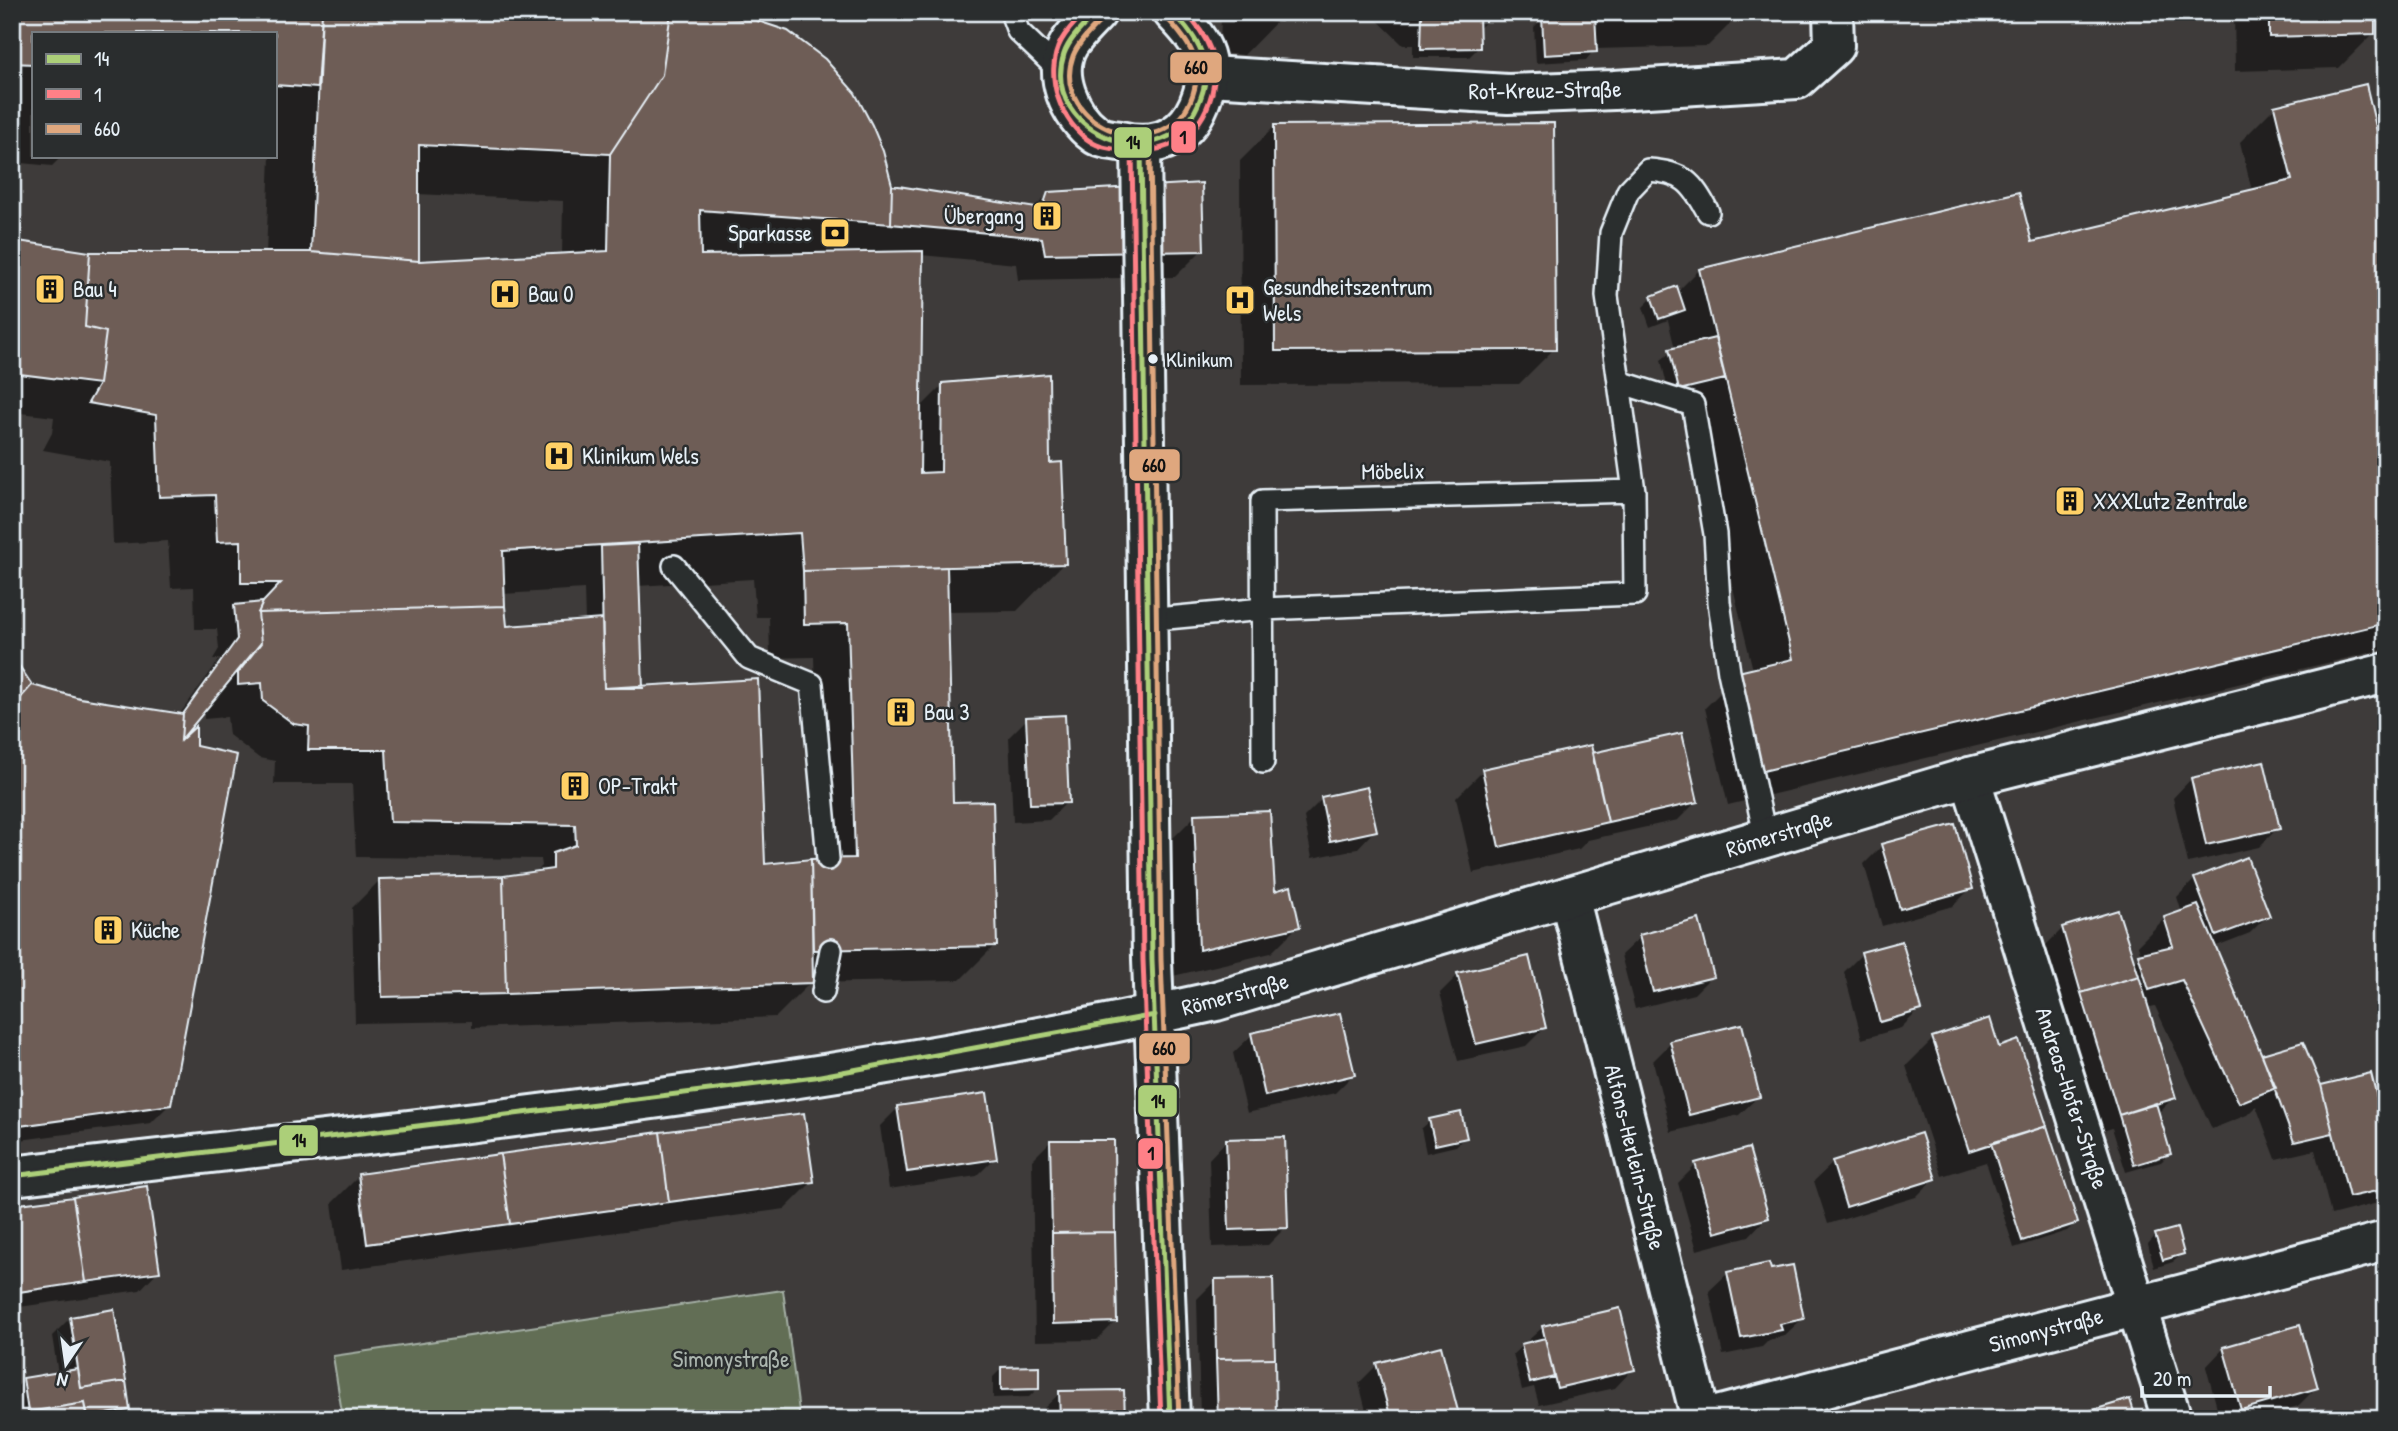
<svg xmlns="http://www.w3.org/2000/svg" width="2398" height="1431" font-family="'Patrick Hand',sans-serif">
	<rect width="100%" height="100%" fill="#3e3b3a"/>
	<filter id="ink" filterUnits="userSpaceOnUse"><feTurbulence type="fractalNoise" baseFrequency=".0143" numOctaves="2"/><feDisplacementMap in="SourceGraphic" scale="14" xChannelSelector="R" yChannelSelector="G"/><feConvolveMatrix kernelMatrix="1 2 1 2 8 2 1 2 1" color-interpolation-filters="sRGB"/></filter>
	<g filter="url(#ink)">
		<path fill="#626e55" stroke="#a5b0a6" stroke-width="2" d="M783 1290 800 1419H343L333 1356Z"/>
		<path fill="#0007" fill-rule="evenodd" d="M12 12H708L707 16 891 187 1033 209 1049 194 1202 250 1175 277 1018 280 1016 264 921 255 919 409 943 385 1048 465 1064 563 1017 611 947 612 952 803 995 945 960 980 810 983 776 1017 472 1028V1021L355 1023 352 908 379 881 504 878 535 873 542 866 541 859 356 857 352 784H274L275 761 259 758 229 735 227 717 204 719V713L194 725 169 1105 151 1123 12 1141V658L31 687 80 700 179 715 220 659H213L219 649 217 629H195L194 587 171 588 168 541 113 544 110 462 43 450 52 433 54 417 12 412V374L57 380 90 254H266L270 156H275V33H33V156H62L52 166 12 162ZM417 194 563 201 562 255 417 263ZM692 208 842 218V222L691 211ZM863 250 874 251V253L859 254ZM753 579 756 617H769L770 658 814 657 820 862 763 866 641 688 637 586ZM584 589 585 622 505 628 503 594Z
			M1221 12H1286L1244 55 1220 53Z
			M1369 12H1495L1478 30V48L1469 57H1413V45H1403Z
			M1577 12H1742L1708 46 1595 49 1586 60 1536 63 1534 27 1543 18 1577 16Z
			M1925 12H2044L1925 14Z
			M2234 12H2373L2374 33 2339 68 2235 71Z
			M2275 107 2386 178V649L1728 805 1705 708 1739 674 1753 670 1686 394 1670 398 1661 360 1675 349 1668 320 1650 327 1643 307 1652 298 1677 292 1699 270 2030 244 2252 191 2240 142Z
			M1275 126 1554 349 1519 384 1241 385 1240 161Z
			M1027 719 1067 802 1049 820 1013 822 1009 737Z
			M1591 755 1696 802 1678 820 1588 840 1579 849 1473 873 1456 798 1483 771Z
			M2191 779 2278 828 2259 847 2188 863 2173 798Z
			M1322 799 1375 830 1357 849 1312 858 1304 817Z
			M1195 816 1273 893 1298 926 1271 953 1173 976 1168 843Z
			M1882 846 1971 888 1953 906 1882 926 1864 864Z
			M2195 879 2268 915 2250 933 2214 947 2261 1057 2320 1088 2386 1141V1196L2378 1203 2331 1215 2315 1150 2276 1159 2256 1106 2247 1115 2212 1129 2155 1006 2146 1008 2174 1097 2157 1114 2170 1153 2161 1162 2126 1172 2112 1128 2101 1132 2044 947 2062 929 2117 912 2132 962 2141 955 2138 945 2165 918 2182 913 2177 897Z
			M1640 937 1712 976 1694 994 1635 1009 1621 955Z
			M1862 954 1920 1009 1901 1028 1862 1039 1844 972Z
			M1458 975 1544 1028 1526 1046 1458 1061 1440 993Z
			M1252 1035 1353 1075 1335 1093 1247 1113 1233 1053Z
			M1933 1039 1998 1049 2076 1223 2067 1231 2014 1248 1986 1162 1942 1176 1906 1066Z
			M1671 1043 1758 1097 1739 1115 1671 1132 1653 1061Z
			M898 1108 995 1158 977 1176 889 1189 880 1126Z
			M1430 1121 1465 1137 1456 1146 1426 1153 1421 1129Z
			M1227 1140 1286 1227 1268 1245 1212 1247 1209 1159Z
			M1050 1142 1115 1322 1097 1340 1035 1341 1032 1160Z
			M1833 1163 1934 1179 1916 1197 1828 1224 1814 1181Z
			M1696 1165 1767 1217 1749 1236 1697 1250 1678 1183Z
			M359 1176 812 1182 785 1209 341 1270 332 1203Z
			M12 1207 158 1271 140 1290 12 1308Z
			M2156 1235 2182 1254 2173 1262 2154 1268 2148 1244Z
			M1728 1273 1803 1318 1784 1336 1769 1340 1762 1347 1723 1355 1709 1291Z
			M1216 1280 1274 1419H1200L1197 1299Z
			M70 1318 128 1409 119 1419H12V1391L24 1380 58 1374 52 1336Z
			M1543 1327 1633 1369 1615 1388 1539 1405 1534 1387 1522 1390 1513 1354Z
			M2224 1348 2316 1388 2298 1406 2253 1419H2220L2206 1367Z
			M1377 1365 1457 1415 1453 1419H1368L1359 1383Z
			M1001 1369 1038 1388 1029 1397 993 1398V1377Z
			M1060 1393 1123 1419H1042L1041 1411Z"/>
		<path fill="#6e5d56" stroke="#e8f1f8" stroke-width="2" d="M12 12H322L317 88 275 85V33H33V64L12 63Z
			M322 12H671L662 75 610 154 419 145V261L311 252Z
			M671 12H710L709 15 755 20 788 31 825 59 855 93 872 125 883 151 892 185 891 224 700 210 701 255 923 251 920 473 941 472 942 383 1049 374 1050 463 1062 462 1066 564 803 571 800 533 503 551 505 606 258 613 263 602 281 583H241V541L217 542 215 495 159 497 156 415 88 403 99 384 106 332 85 327 90 252H311L419 261 608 251 610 154 662 75Z
			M1254 12H1289L1281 21 1254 19Z
			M1612 12H1734L1612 16Z
			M2269 12H2375V34L2269 37Z
			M1479 13 1480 48 1421 49 1422 14Z
			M1595 14 1597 52 1544 55 1542 16Z
			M2366 84 2386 170V623L1763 771 1738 672 1793 659 1699 269 2019 192 2032 242 2292 180 2274 106Z
			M1554 123 1556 350 1275 351 1274 125Z
			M1202 183 1204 251 1045 254 1042 238 891 224 892 185 1042 209 1048 192Z
			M12 240 90 252 85 327 106 332 99 384 12 373Z
			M1677 286 1685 310 1659 319 1651 296Z
			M1715 338 1725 379 1679 390 1669 349Z
			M638 544 643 688H604L601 546Z
			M947 567 953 802 993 801 997 946 813 950 811 859 855 858 848 623 804 624 803 571Z
			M263 602 258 613 261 643 181 740 183 714 237 639 234 605Z
			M505 606 507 626 602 619 604 688 758 679 765 864 811 859 813 983 506 994 503 876 553 869V853L576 845 575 825 390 822 386 750H308L309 726 294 724 263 701 262 683 238 685V673L261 643 258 613Z
			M12 655 32 685 16 703 12 697Z
			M32 685 80 698 183 714 181 740 196 726V746L237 755 171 1105 12 1127V714L16 715V703Z
			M1065 715 1069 803 1030 804 1026 717Z
			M1682 733 1698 802 1608 822 1592 753Z
			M1591 745 1608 822 1499 847 1482 769Z
			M2264 761 2280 829 2206 845 2191 778Z
			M1367 787 1377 831 1330 841 1321 797Z
			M1270 811 1275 891 1291 886 1300 927 1199 950 1194 814Z
			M1955 824 1973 889 1900 909 1881 844Z
			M2247 857 2270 916 2216 936 2194 878Z
			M503 876 506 994 382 997 379 879Z
			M2198 905 2276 1088 2239 1103 2182 980 2149 990 2138 954 2173 946 2164 917Z
			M2118 910 2139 976 2081 993 2062 927Z
			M1699 919 1714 977 1653 992 1639 935Z
			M1902 941 1922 1010 1880 1022 1861 952Z
			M1529 956 1546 1028 1476 1044 1457 973Z
			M2139 976 2176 1098 2119 1115 2081 993Z
			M1340 1013 1355 1075 1265 1096 1251 1033Z
			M1990 1018 1999 1047 2019 1040 2047 1126 1969 1151 1932 1037Z
			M1742 1024 1760 1097 1689 1115 1670 1041Z
			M2303 1042 2321 1085 2333 1133 2294 1142 2262 1054Z
			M2371 1073 2386 1134V1189L2349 1197 2321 1085Z
			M987 1093 997 1159 907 1172 897 1106Z
			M2156 1103 2171 1154 2134 1165 2119 1115Z
			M1461 1112 1467 1138 1435 1145 1429 1119Z
			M804 1113 814 1182 669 1202 660 1132Z
			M2047 1126 2078 1223 2022 1241 1991 1143Z
			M660 1132 669 1202 510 1224 500 1154Z
			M1921 1133 1936 1179 1846 1207 1832 1161Z
			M1285 1137 1288 1228 1229 1230 1226 1139Z
			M1050 1140H1114L1115 1232 1052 1233Z
			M1749 1148 1769 1218 1715 1233 1695 1163Z
			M500 1154 510 1224 367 1244 358 1174Z
			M147 1186 160 1272 86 1282 73 1197Z
			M73 1197 86 1282 12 1293V1205Z
			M2177 1228 2184 1254 2163 1260 2155 1234Z
			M1115 1232 1117 1322 1053 1324 1052 1233Z
			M1769 1263 1771 1269 1793 1265 1804 1319 1780 1324 1782 1330 1741 1338 1727 1272Z
			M1273 1278 1275 1358 1216 1359 1215 1279Z
			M1620 1308 1635 1370 1557 1388 1542 1326Z
			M114 1309 126 1381 81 1388 70 1317Z
			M2300 1325 2318 1388 2241 1410 2223 1347Z
			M1545 1338 1554 1377 1530 1383 1521 1344Z
			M1441 1346 1459 1415 1445 1419H1391L1376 1363Z
			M1275 1358 1276 1419H1218L1216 1359Z
			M1039 1366V1389L1001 1390V1367Z
			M78 1369 81 1388 126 1381 130 1410 88 1417 85 1403 28 1412 23 1378Z
			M1124 1390 1125 1419H1060L1059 1391Z
			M2130 1399 2136 1419H2074L2073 1416Z
			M85 1403 88 1419H29L28 1412Z"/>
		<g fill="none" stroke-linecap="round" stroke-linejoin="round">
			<g stroke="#e8f1f8" stroke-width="26">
				<path id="lane" d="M1011 12 1018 31 1062 73
					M1619 382 1693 405 1715 534 1719 602 1729 672 1766 839
					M674 566 749 658 812 684 828 859
					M1146 620 1263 609 1635 594 1634 491 1607 296 1611 233 1628 191 1648 170C1683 172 1692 182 1708 212
					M1263 762 1262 501 1634 491
					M823 992 831 950"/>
			</g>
			<g stroke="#e8f1f8" stroke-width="44">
				<path id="street" d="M1209 76 1508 94 1614 90 1797 79 1834 46 1833 12
					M1970 777 2172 1419
					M1569 896 1701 1419
					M1706 1419 2386 1241"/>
			</g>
			<g stroke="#e8f1f8" stroke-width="44">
				<path id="secondary" d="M1097 12C1088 22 1076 33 1069 44 1051 73 1070 116 1095 134 1101 139 1113 140 1120 141 1160 151 1190 134 1202 96 1215 57 1199 39 1173 12
					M1141 147 1152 960 1170 1419
					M12 1176C414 1129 820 1089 1216 1001L1970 777 2386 673"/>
			</g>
			<use href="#lane" stroke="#2a2d2e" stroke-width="21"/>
			<use href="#street" stroke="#2a2d2e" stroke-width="38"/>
			<use href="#secondary" stroke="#2a2d2e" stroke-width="38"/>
			<g stroke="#2a2d2e" stroke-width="10">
				<path id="bus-1" d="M1097 12C1085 25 1070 37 1064 54 1038 135 1171 185 1201 97 1214 62 1197 38 1173 12
					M1141 147 1152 960 1170 1419
					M12 1176 815 1077 1155 1015"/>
			</g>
			<g stroke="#2a2d2e" stroke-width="10">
				<path id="bus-2" d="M1085 12C1076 21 1067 30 1061 41 1043 74 1060 124 1093 143 1101 148 1110 148 1119 150 1163 157 1200 139 1212 93 1220 60 1208 36 1185 12
					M1132 147 1143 960 1161 1419"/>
			</g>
			<g stroke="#2a2d2e" stroke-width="10">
				<path id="bus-3" d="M1103 18C1093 29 1079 41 1073 56 1048 126 1167 173 1193 94 1204 61 1188 41 1167 18
					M1150 147 1161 960 1179 1419"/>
			</g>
			<use href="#bus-1" stroke="#accf79" stroke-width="5"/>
			<use href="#bus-2" stroke="#ff8087" stroke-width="5"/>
			<use href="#bus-3" stroke="#dfa77e" stroke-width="5"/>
		</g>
	</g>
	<defs>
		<g id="building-square" transform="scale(1.575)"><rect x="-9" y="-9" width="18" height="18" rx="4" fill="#ffd166" stroke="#2a2d2e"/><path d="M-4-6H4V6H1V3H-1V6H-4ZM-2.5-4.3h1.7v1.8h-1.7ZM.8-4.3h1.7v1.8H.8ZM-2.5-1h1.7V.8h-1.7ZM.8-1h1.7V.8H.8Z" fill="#111"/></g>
		<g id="bank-square" transform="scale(1.575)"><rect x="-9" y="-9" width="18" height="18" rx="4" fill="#ffd166" stroke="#2a2d2e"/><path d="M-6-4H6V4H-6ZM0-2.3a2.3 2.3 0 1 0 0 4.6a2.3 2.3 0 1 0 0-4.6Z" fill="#111"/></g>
		<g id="hospital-square" transform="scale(1.575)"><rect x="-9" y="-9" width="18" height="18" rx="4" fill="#ffd166" stroke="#2a2d2e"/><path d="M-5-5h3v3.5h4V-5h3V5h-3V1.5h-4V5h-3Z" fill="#111"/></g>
	</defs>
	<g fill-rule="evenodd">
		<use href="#building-square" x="1047" y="216"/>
		<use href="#bank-square" x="835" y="233"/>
		<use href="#building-square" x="50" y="289"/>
		<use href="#hospital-square" x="505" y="294"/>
		<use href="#hospital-square" x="1240" y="300"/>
		<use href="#hospital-square" x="559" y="456"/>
		<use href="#building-square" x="2070" y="501"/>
		<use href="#building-square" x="901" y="712"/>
		<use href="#building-square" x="575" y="786"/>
		<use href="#building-square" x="108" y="930"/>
	</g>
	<circle fill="#e8f1f8" stroke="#2a2d2e" stroke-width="2.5" cx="1153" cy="359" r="6"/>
	<g text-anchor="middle" stroke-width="5" stroke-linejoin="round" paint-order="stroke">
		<g font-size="21" fill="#e8f1f8" stroke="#2a2d2e" text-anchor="start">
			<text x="1166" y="367">Klinikum</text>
		</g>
		<g font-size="23" fill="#e8f1f8" stroke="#2a2d2e">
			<text transform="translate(1545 90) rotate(-1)" y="8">Rot-Kreuz-Straße</text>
			<text transform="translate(1393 471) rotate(-1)" y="8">Möbelix</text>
			<text transform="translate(1779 834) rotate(-17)" y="8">Römerstraße</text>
			<text transform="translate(1235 994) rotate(-15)" y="8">Römerstraße</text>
			<text transform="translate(2072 1098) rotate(72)" y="8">Andreas-Hofer-Straße</text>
			<text transform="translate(1635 1157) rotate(76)" y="8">Alfons-Herlein-Straße</text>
			<text transform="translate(2046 1330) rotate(-15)" y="8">Simonystraße</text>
		</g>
		<g font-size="23" fill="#e8f1f8" stroke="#2a2d2e" text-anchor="start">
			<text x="1024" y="224" text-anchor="end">Übergang</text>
			<text x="812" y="241" text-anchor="end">Sparkasse</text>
			<text x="1263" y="295">Gesundheitszentrum<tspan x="1263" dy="26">Wels</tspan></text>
			<text x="73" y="297">Bau 4</text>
			<text x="528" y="302">Bau 0</text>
			<text x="582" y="464">Klinikum Wels</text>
			<text x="2093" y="509">XXXLutz Zentrale</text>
			<text x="924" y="720">Bau 3</text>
			<text x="598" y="794">OP-Trakt</text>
			<text x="131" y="938">Küche</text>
		</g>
		<g font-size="23" fill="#acb6af" stroke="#2a2d2e">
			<text x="731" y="1367">Simonystraße</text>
		</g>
	</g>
	<g stroke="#2a2d2e" stroke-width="2.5">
		<rect x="1169" y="51" width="54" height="33" rx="7" fill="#dfa77e"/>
		<rect x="1170" y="120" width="27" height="34" rx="7" fill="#ff8087"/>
		<rect x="1113" y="126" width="40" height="33" rx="7" fill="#accf79"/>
		<rect x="1128" y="448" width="53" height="34" rx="7" fill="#dfa77e"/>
		<rect x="1138" y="1032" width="53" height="33" rx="7" fill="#dfa77e"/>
		<rect x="1137" y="1084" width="41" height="34" rx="7" fill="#accf79"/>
		<rect x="278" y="1124" width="41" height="33" rx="7" fill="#accf79"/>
		<rect x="1137" y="1137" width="27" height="33" rx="7" fill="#ff8087"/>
	</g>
	<g font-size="19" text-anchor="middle" font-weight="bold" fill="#111">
		<text x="1196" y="74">660</text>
		<text x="1183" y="144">1</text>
		<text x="1133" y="149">14</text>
		<text x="1154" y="472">660</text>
		<text x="1164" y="1055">660</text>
		<text x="1158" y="1108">14</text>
		<text x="299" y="1147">14</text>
		<text x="1151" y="1160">1</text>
	</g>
	<rect width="2398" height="1431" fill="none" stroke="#2a2d2e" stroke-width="42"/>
	<rect x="21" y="21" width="2356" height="1389" fill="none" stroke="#e8f1f8" stroke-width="2.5" filter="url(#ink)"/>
	<rect x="32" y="32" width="245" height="126" fill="#2a2d2e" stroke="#767b7f" stroke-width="2"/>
	<rect x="46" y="54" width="35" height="10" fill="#accf79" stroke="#767b7f" stroke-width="2"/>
	<text x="94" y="66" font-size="21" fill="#e8f1f8">14</text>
	<rect x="46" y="89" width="35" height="10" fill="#ff8087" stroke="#767b7f" stroke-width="2"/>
	<text x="94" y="102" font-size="21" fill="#e8f1f8">1</text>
	<rect x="46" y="124" width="35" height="10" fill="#dfa77e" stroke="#767b7f" stroke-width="2"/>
	<text x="94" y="136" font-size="21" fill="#e8f1f8">660</text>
	<g transform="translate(66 1364) rotate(193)" stroke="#2a2d2e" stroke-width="5" paint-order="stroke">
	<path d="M0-5L12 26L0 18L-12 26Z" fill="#e8f1f8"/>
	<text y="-10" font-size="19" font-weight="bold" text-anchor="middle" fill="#e8f1f8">N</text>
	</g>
	<path d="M2142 1386v10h128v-10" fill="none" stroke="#e8f1f8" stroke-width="3.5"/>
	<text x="2153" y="1386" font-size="21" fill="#e8f1f8" stroke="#2a2d2e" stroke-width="5" paint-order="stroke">20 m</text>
</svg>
